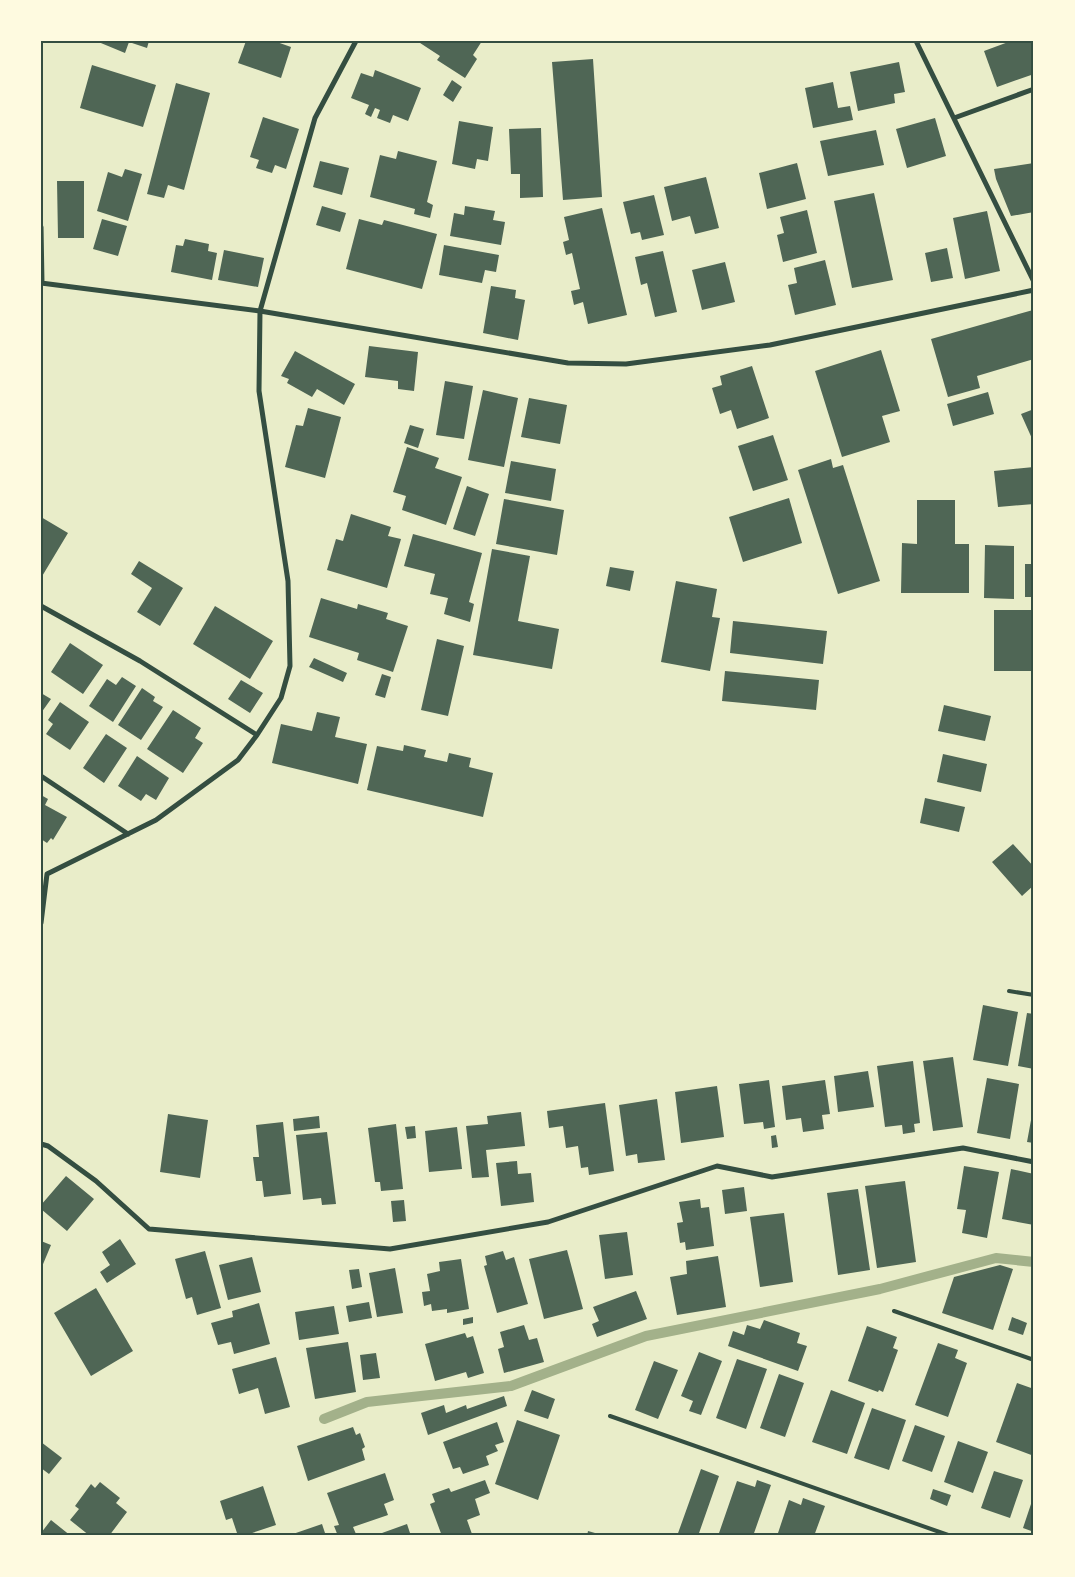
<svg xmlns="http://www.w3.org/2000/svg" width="1075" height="1577" font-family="'Golos Text',sans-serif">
	<rect width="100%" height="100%" fill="#e9edc9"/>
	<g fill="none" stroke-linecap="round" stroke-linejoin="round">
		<path stroke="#a3b18a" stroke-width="10" d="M324 1419 367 1402 511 1386 646 1336 880 1289 996 1258 1034 1262"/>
	</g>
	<path fill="#4f6655" d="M96 41H149L147 48 129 42 125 53Z
		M246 41H274L291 47 281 78 238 63Z
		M417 41H482L473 55 477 59 465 78 437 60 440 56Z
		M1011 41H1034V74L997 87 984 51Z
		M593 59 602 197 563 200 552 62Z
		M899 62 905 92 894 94 895 103 858 111 850 72Z
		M92 65 156 85 143 127 80 108Z
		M375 70 421 88 408 121 393 115 390 123 377 118 380 110 375 108 371 117 365 114 369 105 351 98 361 73 373 77Z
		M452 80 462 87 453 102 443 95Z
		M833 82 838 108 850 106 853 120 813 128 805 88Z
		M176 83 210 93 184 190 168 185 164 198 147 194Z
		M263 117 299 129 286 169 275 165 272 173 256 168 259 160 250 157Z
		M935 118 946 156 907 168 896 129Z
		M459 121 493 127 488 161 477 159 475 169 452 164Z
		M541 128 543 197 520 198V174H511L509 129Z
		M876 130 884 165 828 176 820 141Z
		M398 151 437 161 427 202 433 205 430 218 414 214 415 209 370 197 380 155 396 159Z
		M320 161 349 168 342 195 313 187Z
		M797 163 806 199 767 209 759 173Z
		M1034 163V212L1011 216 996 179 994 169Z
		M125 169 142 174 128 221 97 211 108 172 122 177Z
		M706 177 719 228 695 234 690 216 672 221 664 187Z
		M57 181H84V238H58Z
		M874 193 893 280 852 288 834 201Z
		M654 195 664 235 642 240 640 232 631 234 623 202Z
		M322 206 346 213 340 232 316 225Z
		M465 206 495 211 493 220 505 222 501 245 450 236 454 213 464 215Z
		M602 208 627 315 588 324 583 302 574 305 571 291 580 289 572 253 566 255 563 242 569 240 564 217Z
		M807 210 817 253 783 262 777 235 784 233 780 217Z
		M987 211 1000 271 965 279 953 218Z
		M102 219 127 226 118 256 93 249Z
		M359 219 382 225 384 220 437 234 422 289 346 269Z
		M185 239 209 244 208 251 217 253 212 280 171 272 176 245 183 246Z
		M444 245 499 255 496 272 485 270 482 283 439 275Z
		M947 248 953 278 931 282 925 253Z
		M224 250 264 258 258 287 218 280Z
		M663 251 677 312 655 317 647 283 641 285 635 257Z
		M825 260 836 305 795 315 788 285 797 283 794 268Z
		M725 262 735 302 702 310 692 270Z
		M491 286 516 290 515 298 525 300 518 340 483 333Z
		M1033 310 1034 359 977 376 980 388 948 397 931 339Z
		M369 346 418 352 414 391 398 389V381L365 377Z
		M881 350 900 411 882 416 890 442 842 457 815 371Z
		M295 351 355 384 344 405 317 389 312 397 287 383 289 379 281 376Z
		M752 366 769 418 737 429 731 410 720 414 712 388 722 385 720 376Z
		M445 381 473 386 464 439 436 435Z
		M483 390 518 398 504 467 468 460Z
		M988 392 994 414 953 426 947 404Z
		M529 398 567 405 560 444 521 437Z
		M308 408 341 417 325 478 285 467 296 425 303 426Z
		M1034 409V443L1021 414Z
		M410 425 424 429 418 448 404 443Z
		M773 435 788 480 753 491 738 446Z
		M407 447 439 458 435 468 462 477 446 525 402 510 406 496 393 492Z
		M831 459 833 468 843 465 880 581 838 594 798 470Z
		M511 461 556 469 551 501 505 493Z
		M1034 467V504L998 507 994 471Z
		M467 486 489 494 475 536 453 529Z
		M789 498 802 543 743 562 729 517Z
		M504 499 564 510 557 555 496 544Z
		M917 500H955V544H969V593H901L902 543 917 544Z
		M351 514 391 527 388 536 401 539 387 588 327 570 336 539 343 541Z
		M41 517 68 533 41 578Z
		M413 534 482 553 469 602 474 604 470 622 444 614 448 598 430 594 435 574 404 566Z
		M985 545 1014 546V599L984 598Z
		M492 549 530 556 518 621 559 629 552 669 473 655Z
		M139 561 183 588 160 626 137 612 152 588 131 574Z
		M1025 564H1034V597H1025Z
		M610 567 634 571 630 591 606 586Z
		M676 581 717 589 712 617 720 618 710 671 661 662Z
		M321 598 357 609 358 604 388 613 386 619 408 626 393 672 357 660 359 653 309 637Z
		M215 606 273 641 250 679 193 644Z
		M994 610H1034V671H994Z
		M733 621 827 631 823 664 730 653Z
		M437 639 464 646 448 716 421 710Z
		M70 643 103 665 83 694 51 672Z
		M314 658 347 673 343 682 309 667Z
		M725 671 819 680 816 710 722 701Z
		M382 674 391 677 385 698 375 695Z
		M122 677 136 686 113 722 89 706 107 679 116 685Z
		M241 680 263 693 250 713 228 699Z
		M142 688 155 697 153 701 163 707 141 740 118 725Z
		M41 693 51 699 41 713Z
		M60 702 89 722 70 750 46 734 53 724 48 720Z
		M944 705 991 716 985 741 938 731Z
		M173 710 201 728 195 738 203 743 183 773 147 749Z
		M317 712 340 717 335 737 367 744 358 784 272 763 281 724 312 731Z
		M106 734 127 748 104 783 83 768Z
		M404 745 426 750 424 757 447 762 449 753 471 758 469 767 493 773 483 817 367 790 377 746 403 751Z
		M943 754 987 764 981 792 937 782Z
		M137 756 169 778 156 800 146 794 141 801 118 786Z
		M41 795 48 799 45 805 67 817 53 840 51 838 47 843 41 839 43 834 41 833Z
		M925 798 965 807 959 832 920 823Z
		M1013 844 1034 867V885L1022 896 992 862Z
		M983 1005 1018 1012 1008 1066 973 1060Z
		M1027 1013 1034 1014V1069L1018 1066Z
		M953 1057 963 1127 933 1131 923 1061Z
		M913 1061 920 1123 914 1124 915 1132 903 1134 902 1125 885 1127 877 1066Z
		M868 1071 874 1107 838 1112 834 1076Z
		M987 1078 1019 1084 1010 1139 977 1133Z
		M769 1080 775 1127 764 1129 763 1122 744 1124 739 1084Z
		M825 1080 830 1114 822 1115 824 1129 803 1132 801 1118 786 1120 782 1086Z
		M717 1086 724 1137 681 1143 675 1092Z
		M657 1099 665 1160 638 1163 637 1154 626 1156 619 1105Z
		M605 1103 614 1171 589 1175 588 1167 581 1168 578 1146 566 1148 563 1126 549 1128 547 1111Z
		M1033 1109H1034V1143L1027 1142Z
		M521 1112 525 1146 486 1150 489 1177 472 1178 466 1126 488 1124 487 1116Z
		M168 1114 208 1120 200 1178 160 1172Z
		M319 1116 320 1128 294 1131 293 1119Z
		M283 1122 291 1194 264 1197 262 1181H256L253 1157H259L256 1125Z
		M396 1124 403 1189 381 1191 380 1182H375L368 1128Z
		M415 1126 416 1138 407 1139 405 1127Z
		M457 1127 462 1169 429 1172 425 1131Z
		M327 1132 336 1204 322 1205 321 1198 303 1200 296 1135Z
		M776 1135 778 1147 772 1148 771 1136Z
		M517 1161 518 1174 531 1173 534 1202 501 1206 496 1163Z
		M964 1166 999 1172 987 1238 962 1233 966 1210 957 1209Z
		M1011 1169 1034 1174V1225L1002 1219Z
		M66 1176 94 1199 67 1231 41 1209V1205Z
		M905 1181 916 1262 877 1268 865 1186Z
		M744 1187 747 1211 725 1214 722 1190Z
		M858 1189 870 1270 838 1275 827 1193Z
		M700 1199 701 1208 709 1207 714 1246 686 1250 685 1242 680 1243 677 1223 683 1222 679 1202Z
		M404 1200 406 1221 393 1222 391 1201Z
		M784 1213 793 1282 760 1287 750 1217Z
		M627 1232 633 1275 605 1279 599 1235Z
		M120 1239 136 1264 107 1283 100 1272 110 1265 102 1252Z
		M41 1241 51 1245 41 1269Z
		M567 1250 583 1309 544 1319 529 1259Z
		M205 1251 221 1308 197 1315 192 1297 186 1299 175 1259Z
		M503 1251 506 1260 514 1257 528 1304 497 1313 484 1266 487 1265 485 1256Z
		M718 1256 726 1307 677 1315 670 1277 687 1274 686 1261Z
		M252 1257 261 1292 228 1300 219 1265Z
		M461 1259 469 1309 447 1313V1309L432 1311 431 1304 424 1306 422 1292 430 1291 427 1274 440 1271 439 1262Z
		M1000 1265 1013 1269 993 1330 942 1313 954 1277Z
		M395 1268 403 1313 377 1317 369 1273Z
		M359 1269 362 1287 352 1289 349 1270Z
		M96 1288 133 1351 91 1376 54 1313Z
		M636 1291 647 1319 597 1337 592 1324 599 1321 593 1307Z
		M369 1302 372 1318 349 1322 346 1306Z
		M259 1303 270 1344 234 1354 231 1342 218 1345 211 1323 233 1317 232 1311Z
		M334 1306 339 1334 299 1340 295 1312Z
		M473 1317V1323L463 1325V1319Z
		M1012 1317 1027 1323 1023 1335 1008 1330Z
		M764 1320 800 1333 797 1343 807 1346 798 1371 728 1346 733 1331 744 1335 747 1325 760 1329Z
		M524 1325 529 1340 537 1338 544 1362 504 1373 498 1349 504 1347 500 1332Z
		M867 1326 897 1337 893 1348 898 1350 883 1392 879 1390 878 1392 848 1381Z
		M465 1333 467 1338 473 1336 484 1373 468 1378 466 1372 435 1381 425 1344Z
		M348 1342 356 1392 315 1399 306 1348Z
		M938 1343 958 1350 955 1358 967 1363 948 1417 915 1405Z
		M699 1352 722 1361 701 1415 689 1411 693 1401 681 1396Z
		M376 1353 380 1378 363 1380 360 1355Z
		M276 1357 290 1407 265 1414 258 1388 239 1394 232 1369Z
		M737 1359 767 1369 746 1429 716 1418Z
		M654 1361 678 1370 658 1419 635 1410Z
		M779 1374 804 1383 785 1437 760 1428Z
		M1017 1383 1034 1389V1456L996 1442Z
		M532 1390 555 1399 548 1419 524 1411Z
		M831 1390 865 1403 847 1454 812 1442Z
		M504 1396 507 1406 428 1435 421 1413 444 1405 446 1413 466 1405 467 1409Z
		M872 1408 906 1420 889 1470 854 1458Z
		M517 1420 560 1435 538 1500 495 1484Z
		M497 1422 504 1442 495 1445 498 1451 486 1456 489 1465 463 1474 460 1467 453 1469 443 1442Z
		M915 1425 945 1436 932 1472 902 1461Z
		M353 1427 356 1435 360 1433 365 1447 362 1449 365 1460 308 1481 297 1446Z
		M958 1441 988 1452 973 1493 944 1482Z
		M41 1442 62 1458 49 1474 41 1468Z
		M701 1469 719 1476 698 1536H677Z
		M994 1471 1023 1480 1010 1518 981 1508Z
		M385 1473 394 1500 384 1504 388 1515 353 1527 356 1534 338 1536 334 1526 339 1525 327 1493Z
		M485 1480 490 1493 475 1499 480 1515 467 1520 472 1534 468 1536H442L430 1504 435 1502 432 1494 449 1488 451 1492Z
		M757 1480 771 1485 753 1536H718L737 1481 755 1487Z
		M100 1482 120 1498 116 1503 127 1512 109 1536H90L70 1520 79 1509 75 1506 91 1484 95 1488Z
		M263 1486 276 1525 243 1536H238L232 1518 226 1520 220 1501Z
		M933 1489 951 1495 947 1506 930 1499Z
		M803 1498 825 1506 814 1536H777L789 1500 801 1505Z
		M1033 1498H1034V1532L1023 1528Z
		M51 1520 71 1536H41V1533Z
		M322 1524 326 1536H290V1535Z
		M407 1524 411 1536H383L382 1533Z
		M588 1531 602 1535V1536H587Z"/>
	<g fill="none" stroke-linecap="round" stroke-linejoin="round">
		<path stroke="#344e41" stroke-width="4" d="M1009 991 1034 995
			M894 1311 1034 1360
			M610 1416 951 1536"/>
		<path stroke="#344e41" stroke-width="5" d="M916 41 1034 282
			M954 118 1034 89
			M41 227 42 283
			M41 283 260 311 568 363 626 364 770 345 1034 290
			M41 606 140 661 257 735
			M41 776 128 834
			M41 923 47 874 156 820 238 760 257 735 281 698 290 666 288 581 259 391 260 311 315 118 356 41
			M41 1144 48 1146 96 1181 149 1229 390 1249 548 1222 717 1166 772 1177 963 1148 1034 1162"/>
	</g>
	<rect width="1075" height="1577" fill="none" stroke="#fefae0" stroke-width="85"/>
	<rect x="42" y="42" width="990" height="1492" fill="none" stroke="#344e41" stroke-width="2"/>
</svg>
